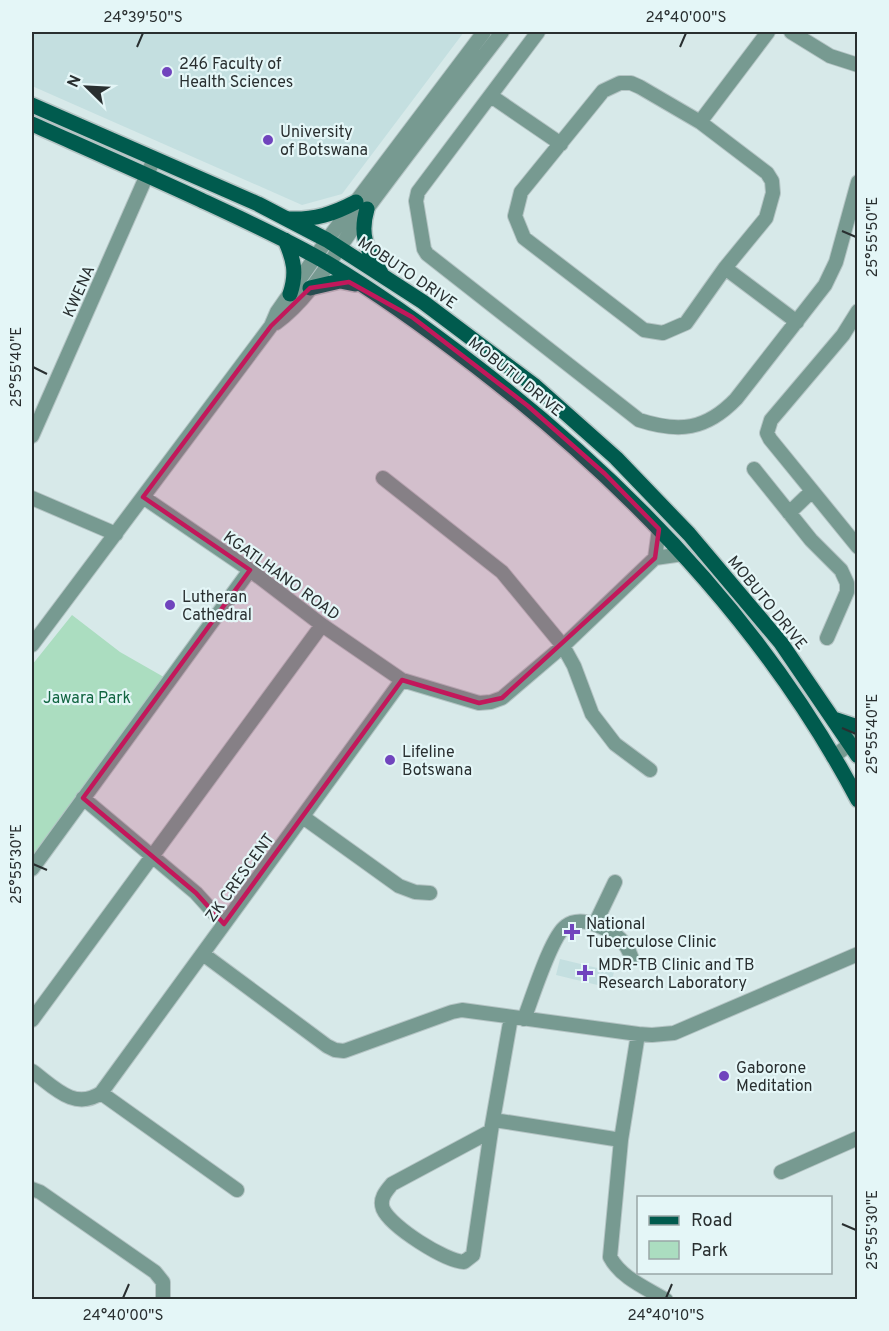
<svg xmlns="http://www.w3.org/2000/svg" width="889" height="1331" font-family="Overpass,sans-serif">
	<rect width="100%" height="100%" fill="#d7e9e9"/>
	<path fill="#c4dfe0" d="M32 32H464L342 194 302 205 32 86Z
		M560 959 614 972 610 988 556 975Z"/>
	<path fill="#abddc0" d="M72 615 120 652 169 680 32 868V665Z"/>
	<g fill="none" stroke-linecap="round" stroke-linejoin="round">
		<g stroke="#b4c4c4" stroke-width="16">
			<path id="minor" d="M538 32 418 192 416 201 424 249 427 254 639 420C679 433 706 430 736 399L825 285 836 262 858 182
				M791 32 830 56 858 65
				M620 83H631L640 87 700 122 767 173 772 181 773 193 766 218 725 268 686 323 663 333 644 330 524 238 515 216 521 192 603 91Z
				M491 96 561 144
				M700 122 768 32
				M725 268 797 322
				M858 311 843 335 771 420 767 433 770 439 858 547
				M276 323C312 297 335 252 361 217 407 154 455 93 502 32
				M32 436 154 159
				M754 469 811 540 841 570 847 583V592L827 638
				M383 478 502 572 563 646 574 666 592 714 615 744 650 770
				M143 497 250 570 322 625 402 680 479 703 491 702 502 698 563 646 655 558 683 554
				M32 498 116 534
				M789 513 812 491
				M655 558 659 529
				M32 645 271 326 277 312 327 240 484 32
				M833 757 858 738
				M83 798 196 893 224 924
				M303 817 399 886 415 892 430 893
				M32 869 250 570
				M595 924 615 882
				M203 954 327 1046 335 1050 344 1051 452 1012 462 1010 638 1034 652 1035 674 1033 858 954
				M524 1019C532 999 551 936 566 926 576 918 591 922 601 927 618 935 626 941 632 959
				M32 1020 322 625
				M638 1034 621 1140 610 1257C621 1278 646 1288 666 1300
				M32 1071C54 1087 74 1111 101 1093L402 680
				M101 1093 237 1190
				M494 1120 621 1140
				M491 1131 392 1184C386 1191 379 1199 383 1209 391 1227 445 1261 464 1262L473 1255 491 1131 511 1017
				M781 1172 858 1138
				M32 1189 40 1192 155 1272 163 1282V1300"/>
		</g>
		<g stroke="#b4c4c4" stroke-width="18">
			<path id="major" d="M32 105 258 204 327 240 423 302 535 386 616 458 689 534 781 643 858 756
				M32 124C88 149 145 174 201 200 244 220 288 240 329 264 381 295 429 330 477 367 630 485 767 628 858 800
				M367 209C359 236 367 249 381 273
				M289 219C315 220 333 214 356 202
				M285 240C294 260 297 273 290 294
				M310 288 340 281 355 284
				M834 719 858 727"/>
		</g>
		<use href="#minor" stroke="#779a91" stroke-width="14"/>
		<use href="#major" stroke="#005b4e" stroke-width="15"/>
	</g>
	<path fill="#c2185b" fill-opacity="0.2" stroke="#c2185b" stroke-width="4.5" stroke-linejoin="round" d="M349 282 412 317 528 406 605 474 659 529 655 558 502 698 479 703 402 680 224 924 196 893 83 798 250 570 143 497 271 326 310 288Z"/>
	<path fill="none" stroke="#292f30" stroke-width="2" d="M137 47 143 33M680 47 686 33M842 231 856 237M33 367 47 374M842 728 856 734M33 864 47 870M842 1224 856 1230M123 1298 129 1284M666 1298 672 1284"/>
	<g fill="#7044bd" stroke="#e4f6f7" stroke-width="2">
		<circle cx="167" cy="72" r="6"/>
		<circle cx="268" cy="140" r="6"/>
		<circle cx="170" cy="605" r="6"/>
		<circle cx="390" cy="760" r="6"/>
		<path d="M569 923h6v6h6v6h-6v6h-6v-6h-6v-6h6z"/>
		<path d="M582 964h6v6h6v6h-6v6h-6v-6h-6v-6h6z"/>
		<circle cx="724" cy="1076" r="6"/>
	</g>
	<g text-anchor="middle" stroke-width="4.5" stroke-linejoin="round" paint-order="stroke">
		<g font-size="16" fill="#292f30" stroke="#e4f6f7" text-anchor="start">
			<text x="179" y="69">246 Faculty of<tspan x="179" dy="18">Health Sciences</tspan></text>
			<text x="280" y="137">University<tspan x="280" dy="18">of Botswana</tspan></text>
			<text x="182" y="602">Lutheran<tspan x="182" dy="18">Cathedral</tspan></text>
			<text x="402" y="757">Lifeline<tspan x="402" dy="18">Botswana</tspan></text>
			<text x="586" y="929">National<tspan x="586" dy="18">Tuberculose Clinic</tspan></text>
			<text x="598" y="970">MDR-TB Clinic and TB<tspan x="598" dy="18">Research Laboratory</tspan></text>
			<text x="736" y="1073">Gaborone<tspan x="736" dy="18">Meditation</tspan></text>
		</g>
		<g font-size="16" fill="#292f30" stroke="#e4f6f7">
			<text transform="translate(408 272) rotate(34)" y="6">MOBUTO DRIVE</text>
			<text transform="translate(78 291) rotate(-66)" y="6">KWENA</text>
			<text transform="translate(516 376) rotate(39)" y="6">MOBUTU DRIVE</text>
			<text transform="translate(282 575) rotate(36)" y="6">KGATLHANO ROAD</text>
			<text transform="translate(768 602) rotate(51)" y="6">MOBUTO DRIVE</text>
			<text transform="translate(239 877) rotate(-54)" y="6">ZK CRESCENT</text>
		</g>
		<g font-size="16" fill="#116541" stroke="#e4f6f7">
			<text x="87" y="703">Jawara Park</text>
		</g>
	</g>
	<rect width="889" height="1331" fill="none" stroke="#e4f6f7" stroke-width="66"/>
	<rect x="637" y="1196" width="195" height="78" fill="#e4f6f7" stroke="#99a6a7" stroke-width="1.5"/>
	<rect x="649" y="1216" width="30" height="9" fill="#005b4e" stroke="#99a6a7" stroke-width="1.5"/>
	<text x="691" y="1226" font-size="18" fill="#292f30">Road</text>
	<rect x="649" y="1241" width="30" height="18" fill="#abddc0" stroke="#99a6a7" stroke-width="1.5"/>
	<text x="691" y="1256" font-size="18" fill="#292f30">Park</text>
	<g transform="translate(87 87) rotate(294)" stroke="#e4f6f7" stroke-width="4.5" paint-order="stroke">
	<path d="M0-4.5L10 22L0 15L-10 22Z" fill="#292f30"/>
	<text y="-9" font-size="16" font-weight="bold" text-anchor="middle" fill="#292f30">N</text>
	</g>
	<rect x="33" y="33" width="823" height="1265" fill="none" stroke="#292f30" stroke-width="2"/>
	<g font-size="15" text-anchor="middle" fill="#292f30">
		<text x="143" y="22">24°39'50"S</text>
		<text x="686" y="22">24°40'00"S</text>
		<text transform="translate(872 237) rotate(-90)" y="5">25°55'50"E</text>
		<text transform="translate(16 367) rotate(-90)" y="5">25°55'40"E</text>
		<text transform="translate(872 734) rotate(-90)" y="5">25°55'40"E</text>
		<text transform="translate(16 864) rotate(-90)" y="5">25°55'30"E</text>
		<text transform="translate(872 1230) rotate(-90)" y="5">25°55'30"E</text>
		<text x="123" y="1320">24°40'00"S</text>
		<text x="666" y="1320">24°40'10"S</text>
	</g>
</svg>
